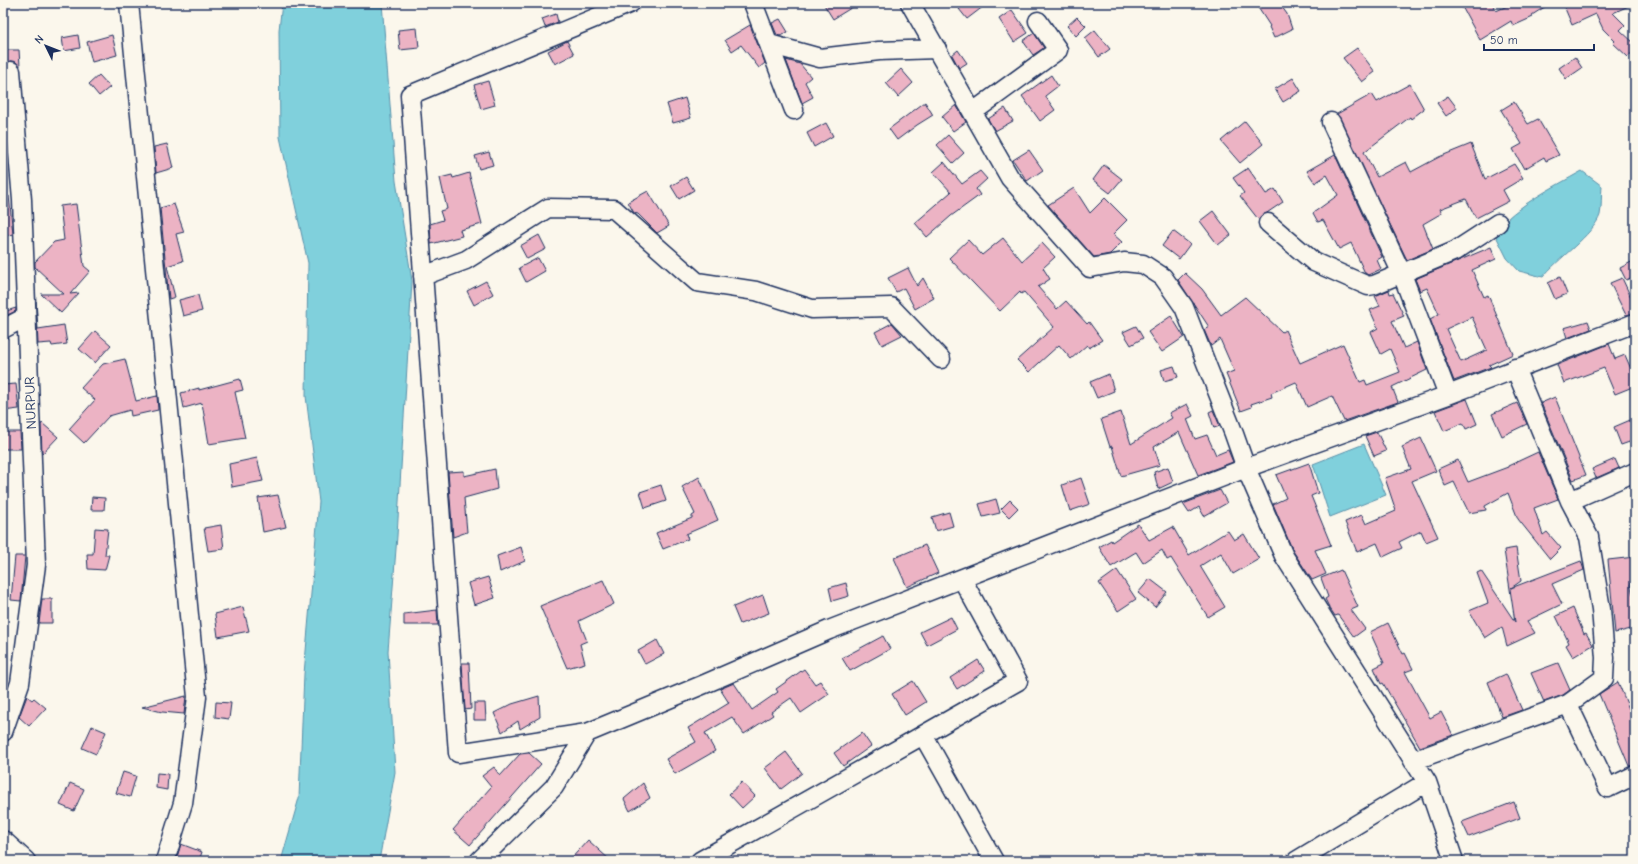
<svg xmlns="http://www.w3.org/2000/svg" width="1638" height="864" font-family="'Comic Neue',sans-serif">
	<rect width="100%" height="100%" fill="#fbf7ec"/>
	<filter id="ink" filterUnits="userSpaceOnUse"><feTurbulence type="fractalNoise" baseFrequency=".025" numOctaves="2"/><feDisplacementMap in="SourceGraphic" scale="8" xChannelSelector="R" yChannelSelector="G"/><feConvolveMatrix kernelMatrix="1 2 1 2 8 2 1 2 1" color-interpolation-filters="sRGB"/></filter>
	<g filter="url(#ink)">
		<path fill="#80d0dc" stroke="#5890aa" d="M282 3H382L396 181 412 281 397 536 388 651 395 772 379 861H281L299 798 304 674 319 502 306 396 308 263 280 137 279 30Z
			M1582 171 1602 186C1601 195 1602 206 1600 215 1594 234 1556 260 1543 277L1519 271 1507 258 1494 232C1517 205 1552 188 1582 171Z
			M1364 444 1386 495 1330 517 1313 464Z"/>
		<path fill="#ecb3c4" stroke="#1b2f5e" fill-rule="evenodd" d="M823 3H859L833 19Z
			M967 3H988L967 19 959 9Z
			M1255 3H1279L1287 14 1292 29 1274 38 1269 27 1270 26Z
			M1460 3H1492L1496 11 1514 3H1551L1532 15 1533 17 1513 26 1511 21 1480 40Z
			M1571 3H1635L1613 13 1625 25 1620 30 1635 44V49L1628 57 1613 43 1615 41 1603 29 1596 14 1572 25 1564 6Z
			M1012 10 1028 33 1014 42 999 19Z
			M556 14 558 22 545 27 542 19Z
			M1077 17 1086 26 1076 36 1067 26Z
			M780 19 788 32 780 36 777 35 772 23Z
			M750 25 765 63 759 68 741 45 732 51 725 40Z
			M417 28 419 48 400 50 398 30Z
			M1095 30 1110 49 1099 57 1085 38Z
			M1034 33 1044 48 1033 55 1023 41Z
			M78 35 80 48 64 51 62 38Z
			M112 35 117 55 92 62 87 42Z
			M567 41 574 54 555 64 548 51Z
			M1357 48 1375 72 1362 82 1343 58Z
			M3 50H19L20 66 16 62 10 61 3 65Z
			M958 50 967 63 959 68 952 55Z
			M1575 57 1582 68 1566 79 1559 68Z
			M786 60 800 64 811 77 805 82 813 97 802 103Z
			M901 69 913 83 898 97 886 83Z
			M99 75 110 87 99 96 89 84Z
			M1051 75 1058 86 1045 96 1055 110 1040 121 1022 96Z
			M1293 78 1301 91 1283 102 1275 89Z
			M488 81 495 105 481 109 474 85Z
			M1410 84 1424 109 1411 119 1410 117 1364 152 1377 177 1406 162 1411 172 1439 157 1471 144 1485 179 1514 164 1523 178 1503 190 1509 201 1476 218 1466 199 1440 209 1442 213 1423 224 1433 249 1407 260 1337 114 1372 94 1377 102Z
			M1448 96 1457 108 1446 116 1437 103Z
			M685 98 691 118 673 123 667 104Z
			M925 102 933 115 917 125 897 140 889 129Z
			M1514 102 1528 124 1538 119 1559 155 1546 161 1544 157 1524 169 1513 149 1522 144 1501 110Z
			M956 105 966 122 953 131 942 117Z
			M1005 108 1013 121 995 131 988 119Z
			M1245 121 1263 144 1240 163 1221 141Z
			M826 123 833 136 814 147 807 133Z
			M948 135 964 153 953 163 937 145Z
			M167 144 173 168 156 173 154 147Z
			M1029 150 1043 170 1027 181 1013 160Z
			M489 152 493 165 479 169 475 156Z
			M1335 155 1382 257 1377 260 1381 269 1368 275 1365 273 1351 243 1339 249 1323 220 1318 222 1313 213 1338 195 1327 175 1315 183 1307 171Z
			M944 162 962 184 980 171 987 179 976 189 980 195 951 216 927 237 915 223 951 192 933 172Z
			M1104 165 1122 179 1110 193 1093 180Z
			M1248 168 1266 194 1275 189 1283 202 1258 219 1240 196 1244 193 1233 178Z
			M469 173 482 224 460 230 462 236 431 244 430 224 443 220 440 211 447 209 440 178 452 175 453 178Z
			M686 177 694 190 679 199 671 186Z
			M1074 188 1090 213 1105 198 1127 220 1113 234 1122 242 1110 254 1094 257 1048 205Z
			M648 191 669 226 657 233 638 214 634 213 628 202Z
			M9 196 13 234 3 236V197Z
			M76 204 84 266 90 271 70 294 79 293 61 313 41 294H64L35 267V262L54 242 64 240 60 206Z
			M174 204 184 232 176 234 183 261 167 266 175 297 169 299 160 208Z
			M1213 211 1231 235 1218 245 1200 221Z
			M1173 231 1190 244 1179 259 1162 246Z
			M539 235 546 249 527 259 520 246Z
			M1003 238 1022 261 1042 243 1055 257 1043 268 1050 279 1038 287 1057 309 1066 301 1087 324 1089 322 1102 340 1089 348 1087 345 1071 359 1059 345 1029 372 1017 360 1054 327 1024 292 1021 294 1020 292 1000 311 949 258 968 240 982 255Z
			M1491 247 1496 259 1472 270 1484 297 1488 295 1513 354 1489 365 1491 367 1454 381 1430 319 1439 314 1427 288 1420 291 1415 279ZM1472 317 1487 350 1461 362 1446 329Z
			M538 258 545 271 526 282 519 268Z
			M1635 260V276L1626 280 1620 268Z
			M908 268 917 286 923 278 934 298 915 309 904 288 896 292 888 278Z
			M1185 273 1202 289 1221 315 1245 297 1282 332 1285 330 1300 363 1343 344 1360 382 1365 380 1367 385 1400 372 1390 349 1381 354 1371 332 1378 328 1370 310 1380 306 1375 296 1389 290 1390 294 1393 293 1404 316 1392 321 1404 348 1417 342 1427 370 1392 387 1398 402 1344 421 1332 396 1307 407 1296 382 1271 393 1272 397 1251 404 1252 407 1241 411 1226 374 1234 371 1220 339 1211 346 1204 330 1209 327 1178 280Z
			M1560 277 1567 294 1555 299 1548 283Z
			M1622 278 1635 306V313L1626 315 1610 283Z
			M486 281 493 294 474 305 467 291Z
			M198 295 202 311 183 316 179 300Z
			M36 301 38 329 64 325 67 344 52 346 51 343 38 344Z
			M16 308V311L3 317V312Z
			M1171 316 1184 337 1162 352 1148 332Z
			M1588 321 1591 329 1567 338 1564 328Z
			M892 323 902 335 882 345 875 332Z
			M1136 326 1143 338 1131 345 1123 332Z
			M95 331 111 345 95 363 79 349Z
			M1609 344 1615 359 1625 355 1635 378V386L1615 394 1604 368 1564 383 1557 365Z
			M125 359 136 401 157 396 158 410 131 416 130 410 109 416 84 443 69 429 95 400 81 388 103 364Z
			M1174 366 1178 377 1164 381 1161 370Z
			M1109 374 1114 391 1097 398 1090 382Z
			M240 379 243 390 235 392 245 438 209 444 202 403 184 408 181 393 199 388V390Z
			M16 384 19 409 3 411V385Z
			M1555 397 1586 475 1573 480 1541 403Z
			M1467 399 1477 424 1466 429 1463 423 1444 431 1435 411Z
			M1517 403 1527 424 1502 436 1492 414Z
			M1187 404 1193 416 1187 419 1195 439 1207 435 1216 455 1228 450 1233 462 1198 475 1179 432 1154 447 1160 465 1121 476 1112 446 1110 447 1101 419 1121 412 1131 444 1172 418 1169 413Z
			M1213 410 1220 426 1214 428 1209 412Z
			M1635 418V440L1621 445 1614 427Z
			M42 423 58 437 42 454 41 425Z
			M3 432H20L21 449H3Z
			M1377 432 1386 451 1374 456 1365 436Z
			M1421 438 1436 471 1412 481 1438 537 1426 542 1421 531 1399 542 1402 548 1383 557 1377 543 1357 552 1345 522 1362 515 1366 524 1396 511 1385 478 1411 469 1402 447Z
			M1538 452 1558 499 1534 508 1543 535 1547 532 1561 548 1550 559 1518 519 1508 493 1485 506 1486 510 1469 513 1454 482 1445 486 1438 469 1458 460 1468 482 1508 467V466Z
			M257 458 263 481 232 487 229 464Z
			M1615 459 1619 468 1596 478 1592 469Z
			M1309 463 1318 493 1311 496 1331 545 1315 550 1326 574 1312 580 1293 551 1273 504 1286 498 1276 475Z
			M1168 467 1173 482 1158 489 1154 472Z
			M495 469 497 489 464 498 467 532 453 537 448 472 464 471V476Z
			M699 477 718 520 686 534 688 539 663 549 656 533 692 518V516L695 514 682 487Z
			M1081 478 1090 504 1070 511 1062 485Z
			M661 485 666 501 645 508 640 492Z
			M1220 490 1227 503 1204 516 1199 507 1189 513 1183 504Z
			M278 495 286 527 263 532 258 498Z
			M92 497 105 498 104 510H91Z
			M996 499 1000 513 983 517 979 504Z
			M1010 500 1018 508 1009 517 1001 509Z
			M949 512 953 526 936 531 932 517Z
			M1138 524 1149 540 1173 527 1189 555 1228 531 1234 540 1244 534 1259 559 1233 574 1221 553 1200 566 1225 607 1208 617 1171 558 1167 560 1162 550 1143 563 1136 552 1111 567 1099 547 1111 540 1112 542Z
			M221 525 224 549 208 551 204 528Z
			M95 528 108 529 105 555H109L105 570 88 569 87 554H93Z
			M925 545 938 573 907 587 894 558Z
			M521 547 525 561 500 572 497 556Z
			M1516 548 1521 581 1511 588 1581 561 1584 570 1552 584 1562 604 1527 621 1535 633 1507 646 1502 627 1485 638 1469 611 1488 603 1477 573 1481 571 1515 622 1504 550Z
			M15 556H25L21 601 11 600Z
			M1635 557V583L1630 584 1635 602V628L1615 633 1608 560Z
			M1117 570 1136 599 1118 611 1099 583Z
			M1341 570 1358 607 1351 610 1365 629 1354 637 1338 615 1335 616 1329 607 1325 599 1328 597 1321 578Z
			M488 577 495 598 474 605 468 583Z
			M1150 579 1167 592 1155 607 1138 593Z
			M603 580 614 604 579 621 587 641 580 644 585 663 567 668 540 606Z
			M846 583 849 596 832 601 829 588Z
			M763 595 769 613 740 624 733 607Z
			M42 599H52V623H39Z
			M243 607 249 631 218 637 215 614Z
			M1573 608 1584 634 1586 633 1593 645 1573 657 1566 645 1569 643 1556 616Z
			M437 610 438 625H404V614Z
			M951 617 957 629 927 645 920 632Z
			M1388 623 1403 654 1405 653 1413 669 1405 672 1430 718 1441 712 1453 735 1420 747 1383 683 1381 684 1374 668 1384 663 1370 632Z
			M883 636 890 649 850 671 842 658Z
			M657 640 664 654 645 664 638 651Z
			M978 660 985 671 957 689 950 678Z
			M462 663H469L471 709 465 710Z
			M1558 663 1570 690 1563 695 1544 702 1531 673Z
			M804 669 815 684 820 681 829 694 801 713 791 698 771 712 773 715 744 734 732 717 705 733 715 751 675 774 666 759 696 742 688 728 729 703 720 689 734 683 752 710 778 692 776 689Z
			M1506 674 1522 710 1502 717 1488 682Z
			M913 681 926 702 905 715 892 694Z
			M1618 682 1629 709 1635 706V765L1629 766 1599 694Z
			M27 696 32 700 34 698 46 708 29 726 19 717Z
			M186 696 184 714 162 712 142 707Z
			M539 696 540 717 520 729 518 721 502 732 494 713 512 704Z
			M216 702 231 703 229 719 215 717Z
			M474 703H485L486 720H474Z
			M92 726 106 732 96 754 82 748Z
			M862 733 871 746 843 766 834 753Z
			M786 752 802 773 781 789 765 768Z
			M529 753 541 764 470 845 453 830 491 787 482 776 494 767 500 776 520 754Z
			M123 772 136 776 130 797 116 793Z
			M157 773 168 774 167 790 156 788Z
			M742 782 755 796 742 808 729 794Z
			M70 783 84 789 74 811 60 805Z
			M643 783 650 798 630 811 624 799Z
			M1514 802 1520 818 1469 837 1462 822Z
			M588 840 611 861H569Z
			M181 844 202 852 199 861H188L177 857Z"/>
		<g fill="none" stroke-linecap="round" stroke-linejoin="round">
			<g stroke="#1b2f5e" stroke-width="21">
				<path id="minor" d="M129 3 197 697 183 803 165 861
					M753 3 794 110
					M910 3 1010 178 1090 268 1124 262 1143 264 1163 277 1184 307 1234 434 1246 468 1284 556 1427 782 1454 861
					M769 44 820 58 879 51 937 49
					M973 112 1058 50 1038 21
					M1331 122 1402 274 1448 395
					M1268 223 1314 262 1368 286 1374 285 1455 251 1498 223
					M423 276 466 260 548 208 614 209 697 282 756 291 812 309 891 307 941 359
					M3 329 26 317
					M1515 368 1570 501 1589 537 1601 609 1605 658 1604 678 1568 704
					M1570 501 1635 472
					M3 732 20 683 36 565 22 200 11 71
					M587 733 458 753 410 95 631 3
					M923 735 1018 681 962 579
					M1413 761 1568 704 1608 788 1635 775
					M3 840 26 861
					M479 861 554 787 587 733 707 683 829 630 1246 468 1448 395 1635 323
					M700 861 923 735 994 861
					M1296 861 1427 782"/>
			</g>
			<use href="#minor" stroke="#fbf7ec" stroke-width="18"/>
		</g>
	</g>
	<g text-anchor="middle" stroke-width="3" stroke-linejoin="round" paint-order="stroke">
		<g font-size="14" fill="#1b2f5e" stroke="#fbf7ec">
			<text transform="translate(30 403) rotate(-92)" y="5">NURPUR</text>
		</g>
	</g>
	<rect width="1638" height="864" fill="none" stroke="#fbf7ec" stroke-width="16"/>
	<rect x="8" y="8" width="1622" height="848" fill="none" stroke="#1b2f5e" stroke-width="1.5" filter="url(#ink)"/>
	<g transform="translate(46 46) rotate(313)" stroke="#fbf7ec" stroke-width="3" paint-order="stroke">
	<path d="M0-3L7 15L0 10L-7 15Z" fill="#1b2f5e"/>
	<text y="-6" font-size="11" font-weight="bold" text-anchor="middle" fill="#1b2f5e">N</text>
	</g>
	<path d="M1484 44v6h110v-6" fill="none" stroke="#1b2f5e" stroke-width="2"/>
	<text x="1490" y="44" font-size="12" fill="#1b2f5e" stroke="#fbf7ec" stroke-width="3" paint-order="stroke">50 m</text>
</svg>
